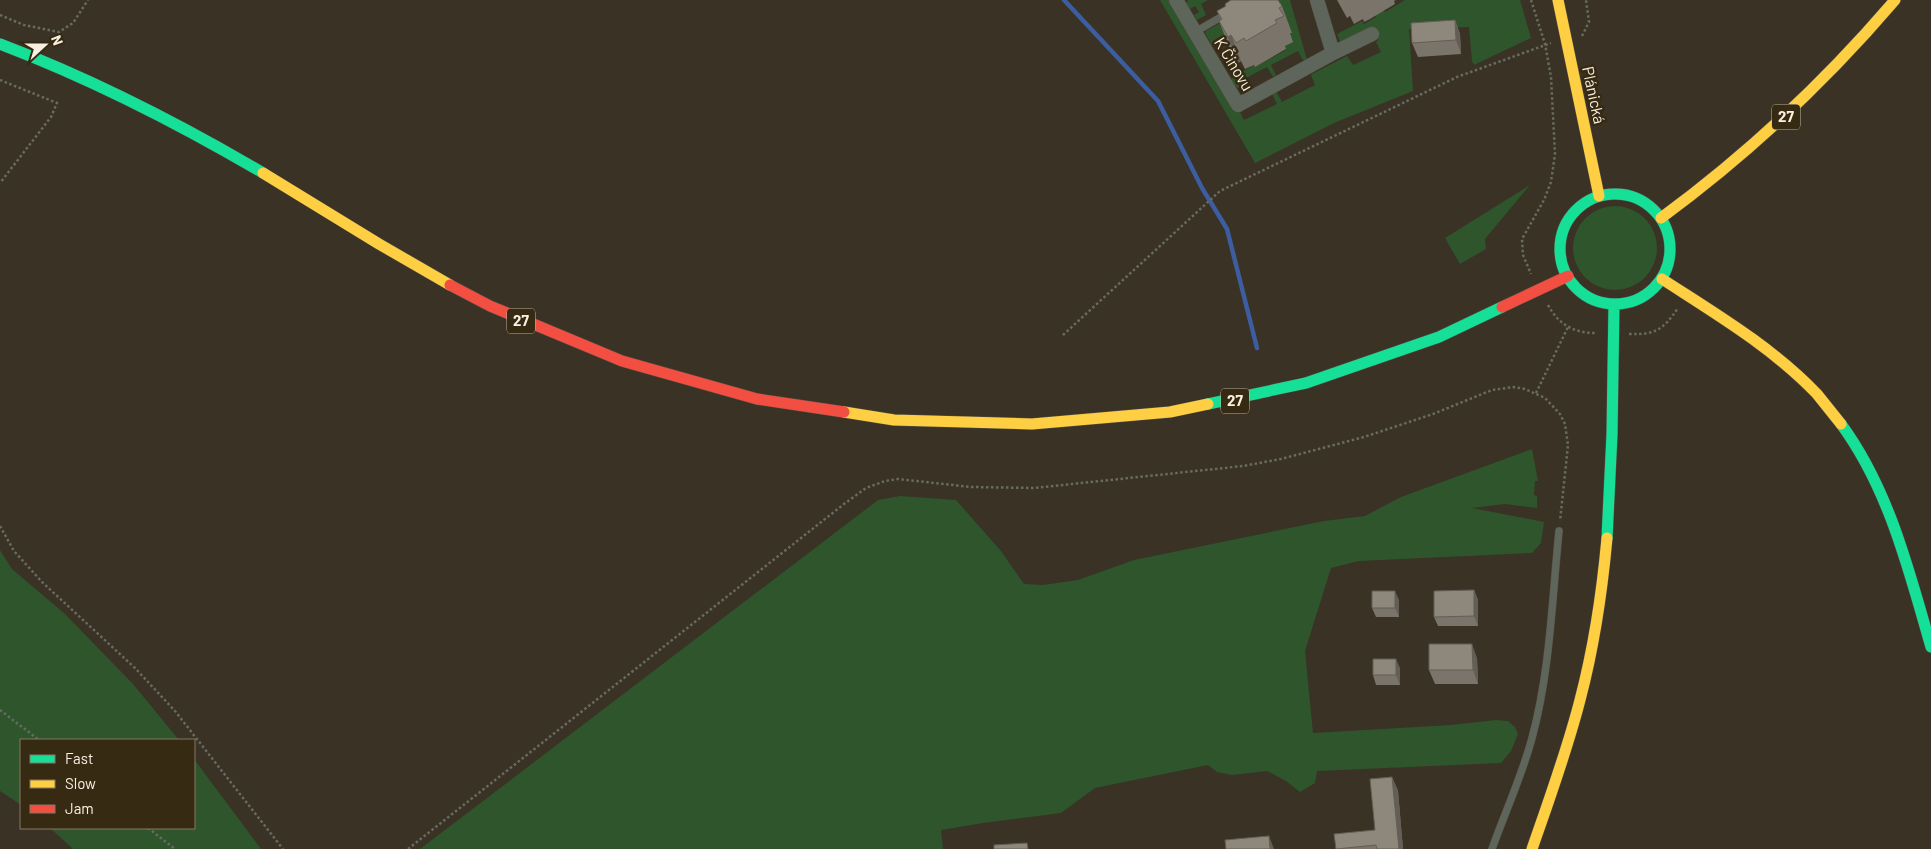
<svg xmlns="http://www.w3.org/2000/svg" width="1931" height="849" font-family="Barlow,sans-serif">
	<rect width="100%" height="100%" fill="#3a3224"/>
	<path fill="#2e552c" d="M1160 0H1168L1234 112 1239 110 1244 120 1277 104 1272 94 1276 91 1282 102 1315 85 1311 75 1312 74 1347 56 1353 65 1381 52 1376 42 1378 40 1371 28 1345 40 1340 41 1337 34 1362 21 1364 24 1376 17 1374 11 1381 6 1385 12 1405 0H1520L1531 38 1474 65 1472 61 1469 27 1409 29 1413 91 1334 123 1255 163Z
		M1188 0H1208L1201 4 1206 15 1197 20 1194 15 1199 12 1195 6 1190 9 1186 3Z
		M1276 0H1290L1307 60H1303L1298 51 1271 65 1276 75 1273 77 1267 67 1246 78 1251 88H1238L1231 81 1232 77 1254 65 1255 67 1286 50 1285 47 1289 34 1291 33Z
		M1236 14V32L1212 45 1205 33 1206 31Z
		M1530 185 1485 239 1486 249 1460 264 1445 238Z
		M1573 248a42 42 0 1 1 84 0a42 42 0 1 1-84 0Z
		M1532 449 1538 481H1535L1534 495 1537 496V508L1505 504 1472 508 1544 522 1541 543 1532 553 1359 561 1331 568 1305 651 1313 733 1451 725 1496 720 1508 721 1515 727 1518 734 1511 751 1501 763 1317 771 1315 783 1300 792 1286 781 1267 771 1232 775 1217 772 1208 765 1095 788 1061 813 983 823 941 830 943 849H420L878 500 900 496 956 500 1001 551 1024 584 1043 585 1078 580 1134 560 1324 521 1365 516 1401 497Z
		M0 550 12 569 65 614 133 684 179 740H21V805L0 791Z
		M194 759 261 849H73L50 828H194Z"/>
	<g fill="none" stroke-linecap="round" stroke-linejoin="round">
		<path stroke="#3d5da1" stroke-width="4.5" d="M1064 0 1158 101 1202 188 1227 229 1257 348"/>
		<g stroke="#575044" stroke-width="8">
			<path id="lane" d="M1195 32 1228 13
				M1492 849C1505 812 1522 776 1532 738 1550 672 1552 600 1559 531"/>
		</g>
		<g stroke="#575044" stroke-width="15">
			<path id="street" d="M1176 0 1238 105 1333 53
				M1317 0 1333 53 1372 34"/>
		</g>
		<g stroke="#575044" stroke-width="12">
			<path id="fast" d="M0 44C92 79 178 123 263 173
				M1560 249a55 55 0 1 1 110 0a55 55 0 1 1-110 0Z
				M1208 404 1306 383 1439 337 1502 307
				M1841 424C1889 489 1909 571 1931 647
				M1607 538 1612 434 1614 304"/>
		</g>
		<g stroke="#575044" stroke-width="12">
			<path id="slow" d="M1558 0 1599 196
				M263 173 379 244 450 285
				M1661 218C1748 154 1825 82 1895 0
				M1662 279C1716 314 1772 347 1817 394 1825 404 1833 414 1841 424
				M844 412 894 420 1032 424 1170 412 1208 404
				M1532 849C1549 800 1567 751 1580 700 1594 647 1602 593 1607 538"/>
		</g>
		<g stroke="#575044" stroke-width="12">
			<path id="jam" d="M450 285 490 306 622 361 757 399 844 412
				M1502 307 1568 276"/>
		</g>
		<path stroke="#686b61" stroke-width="2.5" stroke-dasharray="2.5 2.5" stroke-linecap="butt" d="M1531 0 1545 44 1551 77 1555 154 1551 182 1544 200 1522 239 1523 255 1531 274
			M0 15 24 25 59 32 73 23 88 0
			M1582 36 1589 22 1586 0
			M0 80 57 103 51 117 0 183
			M1548 305C1559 325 1574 333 1596 333
			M1629 334C1655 335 1663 330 1678 308
			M1063 335 1220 191 1457 77 1551 43
			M1536 393 1568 327
			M0 526 14 551 42 582 135 668 175 711 283 849
			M0 710 39 740
			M148 828 175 849
			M408 849 844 504 866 488 885 481 898 479 971 487 1034 488 1243 466 1281 459 1364 437 1433 414 1492 390 1514 387 1525 389 1545 398 1560 414 1565 424 1568 445 1560 521"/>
		<use href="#lane" stroke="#5e665b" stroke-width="7"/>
		<use href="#street" stroke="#5e665b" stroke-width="14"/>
		<use href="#fast" stroke="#16e098" stroke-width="11"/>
		<use href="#slow" stroke="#ffcf43" stroke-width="11"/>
		<use href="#jam" stroke="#f24e42" stroke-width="11"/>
	</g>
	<path fill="#7a746a" d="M1337 0H1396L1394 1 1395 4 1370 19 1364 22 1363 19 1354 24 1350 16 1347 18Z
		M1225 4 1282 6 1292 33H1290L1293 42 1285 46 1286 49 1255 67 1254 65 1245 69 1241 61 1238 63 1229 47 1219 21 1221 20 1217 11 1226 7Z
		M1455 20 1460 34 1461 54 1418 57 1412 43Z
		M1474 590 1478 600V626H1438L1434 617Z
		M1399 600V617H1376L1372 608Z
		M1477 658 1478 684H1435L1429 670Z
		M1400 668V685H1376L1373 675Z
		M1392 777 1398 791 1403 849H1336L1375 830Z"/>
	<path fill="#635e56" d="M1455 20 1460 34 1461 54 1456 40Z
		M1231 35 1241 61 1238 63 1228 37Z
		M1474 590 1478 600V626L1474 616Z
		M1395 591 1399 600V617L1395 608Z
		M1472 644 1477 658 1478 684 1473 670Z
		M1396 659 1400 668V685L1396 675Z
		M1392 777 1398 791 1403 849H1399Z
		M1269 836 1274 849H1270Z"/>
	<path fill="#8e877b" stroke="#635e56" d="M1231 0H1278L1282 6 1279 8 1284 16 1275 20 1277 23 1246 41 1244 38 1236 43 1231 35 1228 37 1219 21 1222 19 1217 11 1226 6 1225 4Z
		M1455 20 1456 40 1412 43 1411 23Z
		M1474 590V616L1434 617V591Z
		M1372 591H1395V608H1372Z
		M1429 644H1472L1473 670H1429Z
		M1373 659H1396V675H1373Z
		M1392 777 1399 849H1377L1376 845 1336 849 1334 834 1375 830 1370 779Z
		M1269 836 1270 849H1226L1225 840Z
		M1027 843 1028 849H994V845Z"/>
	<g text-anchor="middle" stroke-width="5" stroke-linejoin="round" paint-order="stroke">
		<g fill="#372a12" stroke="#bfb5a4" stroke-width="1">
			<rect x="1772" y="104.5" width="28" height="25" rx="4"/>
			<rect x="507" y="308.5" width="28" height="25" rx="4"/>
			<rect x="1221" y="388.5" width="28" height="25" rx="4"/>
		</g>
		<g font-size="15" font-weight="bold" fill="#f9f0e2">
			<text x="1786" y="122">27</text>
			<text x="521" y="326">27</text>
			<text x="1235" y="406">27</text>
		</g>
		<g font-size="16" fill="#f9f0e2" stroke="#372a12">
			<text transform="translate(1234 64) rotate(59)" y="6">K Čínovu</text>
			<text transform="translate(1594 95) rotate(78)" y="6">Plánická</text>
		</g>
	</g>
	<rect x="20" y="739" width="175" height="90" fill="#372a12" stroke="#857965"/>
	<rect x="30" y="755" width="25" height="8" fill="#16e098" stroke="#857965"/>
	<text x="65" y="764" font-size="15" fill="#f9f0e2">Fast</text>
	<rect x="30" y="780" width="25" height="8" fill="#ffcf43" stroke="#857965"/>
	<text x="65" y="789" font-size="15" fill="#f9f0e2">Slow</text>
	<rect x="30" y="805" width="25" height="8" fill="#f24e42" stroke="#857965"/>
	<text x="65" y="814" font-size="15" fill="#f9f0e2">Jam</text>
	<g transform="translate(45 45) rotate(69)" stroke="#372a12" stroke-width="4" paint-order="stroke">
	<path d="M0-4L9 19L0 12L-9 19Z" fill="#f9f0e2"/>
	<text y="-8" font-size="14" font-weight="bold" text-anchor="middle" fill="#f9f0e2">N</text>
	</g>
</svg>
